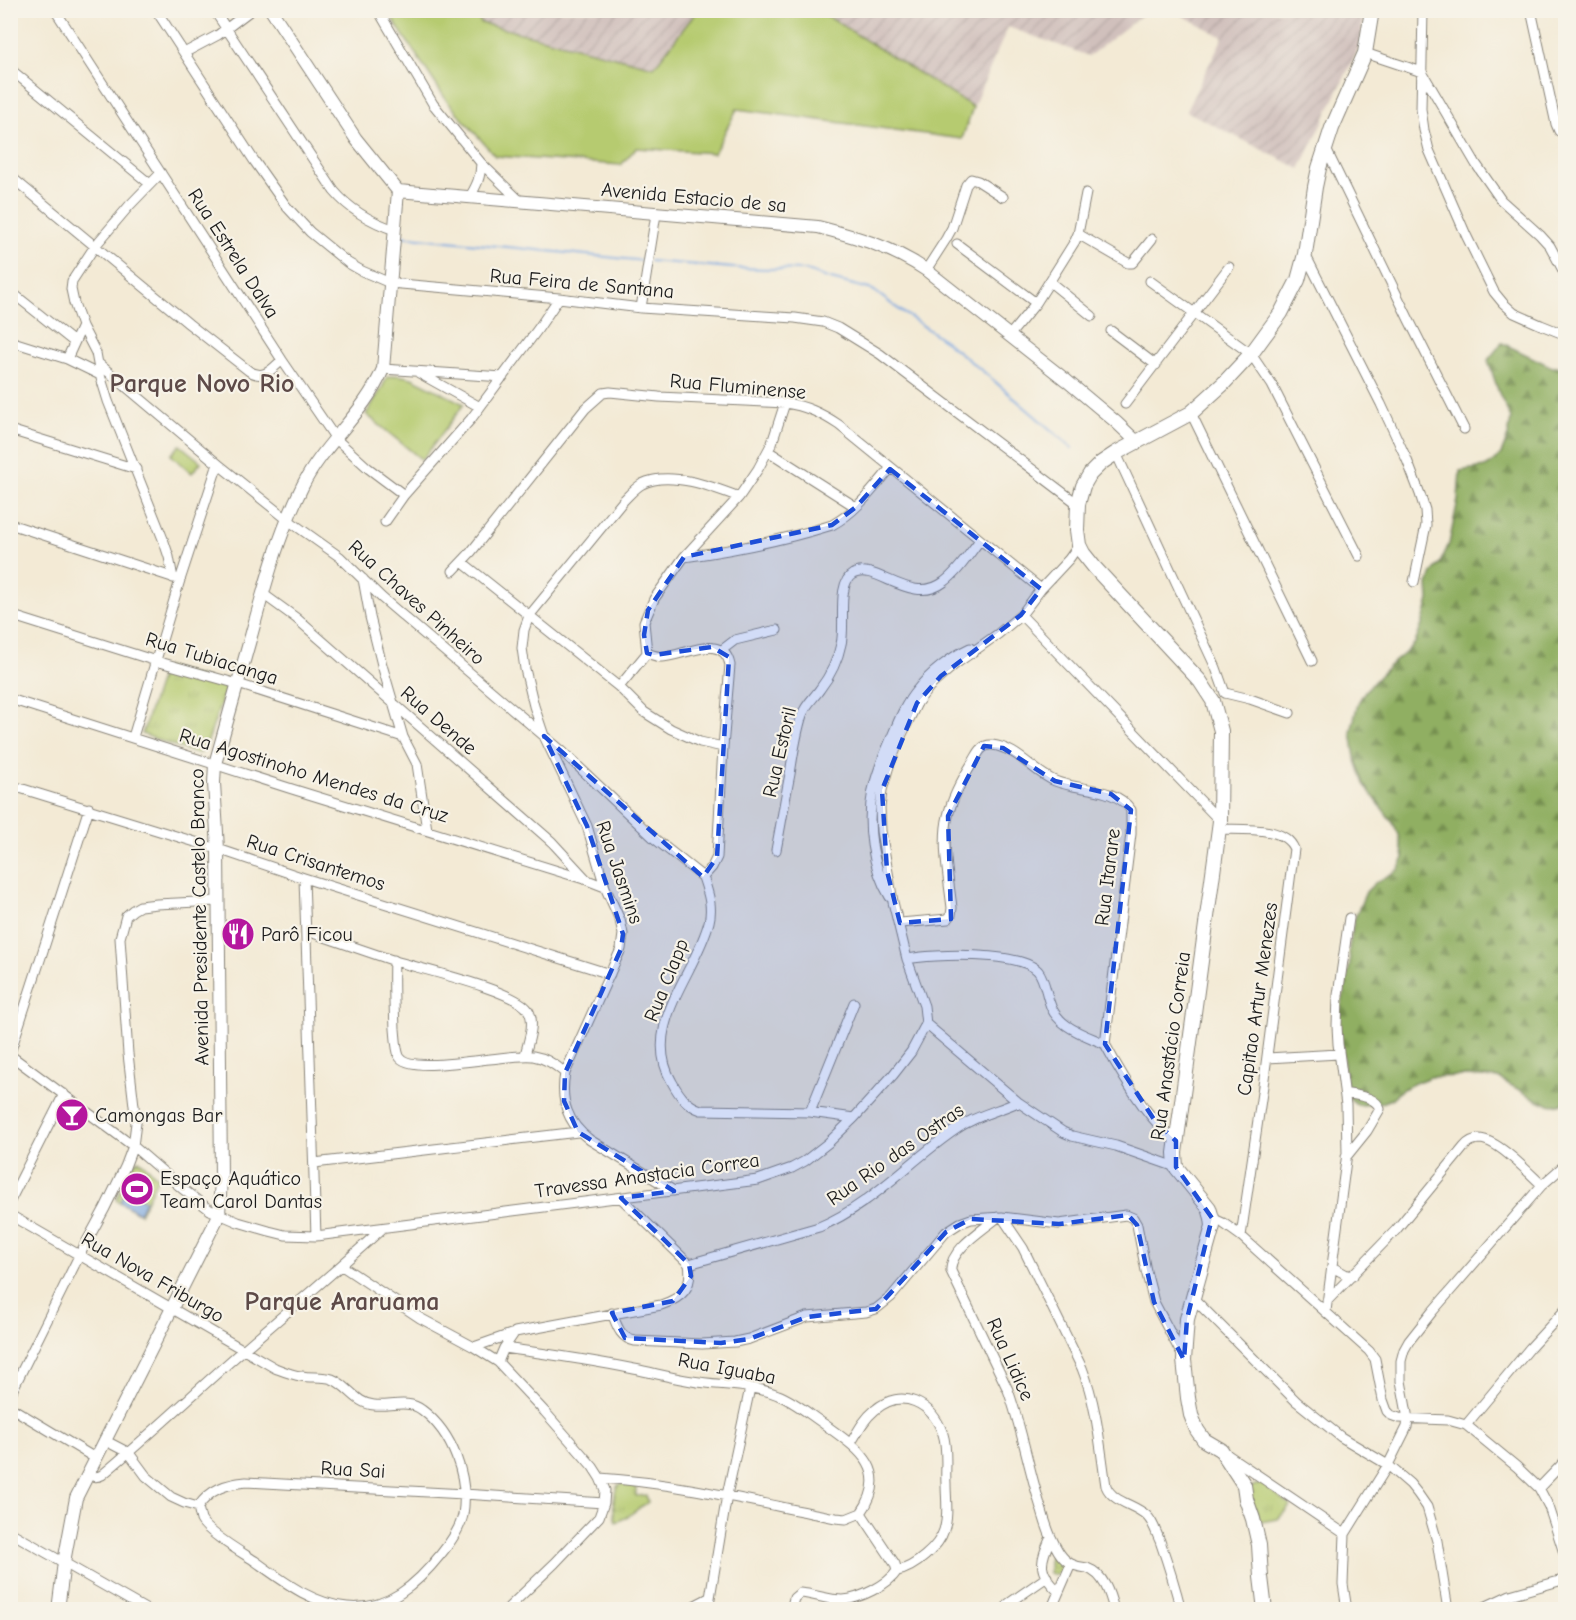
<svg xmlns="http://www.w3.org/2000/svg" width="1576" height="1620" font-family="'Comic Neue',sans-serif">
	<defs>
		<pattern id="industrial-furrows" width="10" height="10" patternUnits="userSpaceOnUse" patternTransform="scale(1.5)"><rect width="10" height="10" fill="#d0c0bc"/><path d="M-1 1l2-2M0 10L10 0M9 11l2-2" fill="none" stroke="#b2a4a1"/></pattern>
		<pattern id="forest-firs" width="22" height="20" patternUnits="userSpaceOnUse" patternTransform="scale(1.5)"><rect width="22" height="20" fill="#90af62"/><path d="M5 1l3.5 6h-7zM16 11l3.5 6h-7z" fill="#758e50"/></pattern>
		<pattern id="park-tufts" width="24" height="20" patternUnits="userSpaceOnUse" patternTransform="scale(1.5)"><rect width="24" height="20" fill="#b6cb6f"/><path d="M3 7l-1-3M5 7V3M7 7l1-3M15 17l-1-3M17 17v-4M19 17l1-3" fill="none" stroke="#9cae60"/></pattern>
	</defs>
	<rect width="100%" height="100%" fill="#f7f3e8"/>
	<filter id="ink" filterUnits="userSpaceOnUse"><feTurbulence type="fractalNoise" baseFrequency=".0167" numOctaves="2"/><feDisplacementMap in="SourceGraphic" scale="12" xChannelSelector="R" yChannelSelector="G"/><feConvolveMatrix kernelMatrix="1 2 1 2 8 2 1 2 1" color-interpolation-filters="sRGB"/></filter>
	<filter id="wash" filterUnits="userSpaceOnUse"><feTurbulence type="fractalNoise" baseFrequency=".008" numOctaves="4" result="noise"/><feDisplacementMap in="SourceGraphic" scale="24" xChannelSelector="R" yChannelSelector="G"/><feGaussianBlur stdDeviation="1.35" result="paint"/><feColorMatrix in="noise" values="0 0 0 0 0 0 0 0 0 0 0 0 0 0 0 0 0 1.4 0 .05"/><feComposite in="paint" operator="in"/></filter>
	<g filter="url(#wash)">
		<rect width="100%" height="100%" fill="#f3ead5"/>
		<path fill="url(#industrial-furrows)" d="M474 11H697L654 67 480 23Z
			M819 11H1147L1089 56 1008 27 973 107Z
			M1174 11H1362V41L1300 169 1186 111 1223 37Z"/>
		<path fill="#b6cb6f" stroke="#697446" stroke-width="1.5" d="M387 11H474L481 23 654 67 697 11H819L973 107 962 139 737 109 714 153 636 148 621 165 495 156 447 101Z
			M398 375 412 378 464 404 422 460 366 414 382 388 387 377Z
			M180 445 201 462 192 473 171 455Z
			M139 1160 158 1177 140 1214 116 1200 134 1162Z"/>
		<path fill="url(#forest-firs)" stroke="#56663f" stroke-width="1.5" d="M1502 343 1552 367H1565V1103L1553 1105 1541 1102 1498 1078 1465 1076 1430 1077 1415 1083 1401 1090 1391 1099 1378 1104 1358 1105 1348 1097 1338 1021 1350 964 1349 948 1354 920 1366 892 1375 883 1398 870 1404 858 1399 835 1393 823 1364 784 1355 757 1351 732 1358 703 1365 691 1389 666 1404 654 1415 643 1422 625 1429 600 1428 585 1432 573 1440 563 1449 544 1458 500 1460 471 1485 467 1492 463 1501 454 1508 436 1511 419 1499 393 1488 360Z"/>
		<path fill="url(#park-tufts)" stroke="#697446" stroke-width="1.5" d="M167 667 227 685 206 747C203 753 200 754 193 753L142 734 163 669Z
			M627 1483 634 1485 636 1488V1496L646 1495 648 1502 625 1518 616 1522C612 1511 613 1495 618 1485Z
			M1262 1484 1291 1505 1278 1519 1261 1522 1247 1490 1255 1485Z
			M1051 1555 1059 1558 1064 1566 1063 1572 1055 1575 1049 1573V1561Z"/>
		<path fill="#77a5e0" stroke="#4a607e" stroke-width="1.5" d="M126 1190 145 1201 139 1213 120 1202Z"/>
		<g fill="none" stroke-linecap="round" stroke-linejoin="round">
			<path stroke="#77a5e0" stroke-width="2" d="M400 236 645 261
				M650 261 733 268 805 270 827 278 873 290 901 311 941 338 985 373 1072 448"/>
		</g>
	</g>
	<g filter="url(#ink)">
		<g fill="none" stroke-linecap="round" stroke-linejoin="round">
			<g stroke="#888378" stroke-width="11">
				<path id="minor" d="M55 10 282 360 336 439 368 468 404 495
					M156 10 255 162 286 206 310 232 348 263 362 271 390 283 559 298 641 308 795 318 823 322 838 328 880 354 1078 504
					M214 10 334 191C351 211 371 222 395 230
					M378 10 433 104 481 163 521 202
					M1423 10 1421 109 1424 130 1429 150 1466 235 1494 292 1503 303 1514 313 1541 325 1561 333 1566 332
					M1531 10 1556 124 1559 131 1566 135
					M184 53 218 35 251 10
					M1365 53 1422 72 1476 164 1501 200 1540 235 1550 246 1566 276
					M10 69 150 184
					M1325 147 1409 320 1464 429
					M161 173 129 206 95 246 72 281 71 289 74 303 82 326 96 353 100 375 108 401 163 539 169 557 173 578
					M10 176 189 324 249 371C264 380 271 370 282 360
					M469 198C476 187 481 177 481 163
					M1078 234 1128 263H1132L1135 260 1152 239
					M957 244 1036 303 1075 241 1078 234 1086 193
					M1305 254 1381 404 1407 460 1420 494 1425 510 1426 525 1414 582
					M926 270 946 239 952 228 966 185 971 179 978 181 1003 197
					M1150 281 1251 354 1272 385 1359 556
					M1050 282 1092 316
					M10 291 74 342
					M641 308 656 214
					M1111 331 1156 365
					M1009 336 1036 303
					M10 341 67 359 100 375
					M67 359 82 326
					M99 364 218 464 288 520 340 557 382 598 563 752 655 839 703 877
					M383 369 503 377
					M419 373 480 407
					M1125 404 1229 267
					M1191 413 1312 661
					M10 430 136 469
					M768 451 856 507
					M1116 453 1216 668 1225 693
					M385 522 404 495 471 419 538 329 559 298
					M10 524 178 579
					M684 557C734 550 784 540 832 525 856 512 873 489 890 469
					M462 562 619 687 644 712 671 729 700 742 723 747
					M453 571 471 552 585 409 603 393 610 392 659 397 785 403C806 406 821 413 839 425L1041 589
					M363 579 370 617 382 665 403 737 417 764 427 830
					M263 594 296 618 552 842 587 880
					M10 615 156 661 238 684 403 737
					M1021 615 1220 821
					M722 650 735 640 777 630
					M647 653C651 655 656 656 661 657 683 657 723 631 730 665L723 747 717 857 712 867 703 877
					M619 687 647 653 644 622 654 599 684 557 739 497 758 469 772 443 785 403
					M1225 693 1250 699 1290 713
					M10 699 292 789 587 880 605 887
					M133 737 180 580 218 464
					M10 785 218 849 304 878 610 974
					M1219 829C1241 830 1285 825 1294 849L1264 1079 1241 1236
					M776 850C781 825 785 799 790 774 793 754 796 734 802 715 806 704 814 698 820 689 830 676 838 659 841 644 846 626 836 583 853 574 875 561 911 607 944 582 958 572 969 554 980 540
					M703 877C708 892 713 906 709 922 695 975 640 1027 672 1082 679 1095 686 1105 701 1110L810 1112 854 1118
					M304 878 316 1236
					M890 897C872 868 866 824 873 790 877 773 884 755 891 739 898 722 905 704 917 690 930 673 951 657 970 648
					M900 923 948 919 951 915 952 908C949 880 941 843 948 816 952 798 963 778 973 762 978 754 981 744 992 745 1018 748 1033 772 1055 781 1079 791 1115 786 1131 810V834L1105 1044C1121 1074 1149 1121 1176 1141
					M307 931C336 941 365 951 395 961 421 969 515 990 528 1010 536 1022 528 1042 525 1055
					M907 959C933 954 1019 951 1038 971 1044 978 1046 992 1049 1001 1056 1027 1083 1034 1105 1044
					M394 960C393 983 394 1006 395 1029 396 1038 396 1048 399 1056 409 1077 510 1052 533 1056 546 1058 556 1065 565 1073
					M926 1024 1018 1102 1063 1132 1072 1136 1116 1146 1176 1167
					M10 1053 89 808
					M10 1055 133 1146 184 1190 210 1210 238 1222 269 1231 285 1235 316 1236 758 1180 792 1168 805 1161 828 1143 854 1118 893 1075 911 1052 926 1024 924 1006 907 959 893 902 881 831 880 808 882 790 889 766 902 734 917 703 930 686 954 665 998 634 1021 615 1041 589 1069 559 1079 545
					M1267 1058 1339 1054
					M1345 1093C1357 1096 1376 1096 1380 1109L1367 1131 1346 1157
					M810 1112 854 1003
					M314 1163 578 1132
					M674 1191 590 1140C567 1123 560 1101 565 1073L621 949 623 934 620 920 605 887 587 826 544 736 534 706 525 669 522 648 524 630 529 616 624 500C630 494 635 488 642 484 669 470 713 487 739 497
					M10 1201 64 1094
					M10 1215 275 1368C283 1371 292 1375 301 1376 311 1378 322 1376 332 1379 348 1385 356 1404 374 1405 390 1407 408 1399 422 1410 453 1433 469 1478 463 1515 460 1529 450 1543 441 1554 417 1584 388 1611 347 1607 312 1604 283 1581 255 1561 241 1552 208 1533 201 1520 200 1516 199 1511 198 1507
					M998 1217C983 1230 949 1250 951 1271L1008 1390C1022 1429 1029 1471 1042 1511 1045 1521 1048 1532 1053 1541 1057 1550 1064 1562 1074 1565 1078 1567 1083 1567 1087 1568 1104 1574 1110 1594 1114 1610
					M1002 1217 1023 1248 1082 1368C1097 1406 1100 1446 1106 1486 1113 1503 1135 1504 1147 1516 1154 1523 1156 1533 1160 1541 1168 1564 1175 1586 1181 1610
					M1212 1218 1223 1223 1241 1236 1369 1351 1375 1359 1383 1400 1387 1411 1391 1415 1399 1418 1448 1420 1466 1425 1517 1467 1539 1488 1549 1507 1566 1559
					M689 1264 819 1227C872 1205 911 1159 958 1128 977 1115 998 1111 1018 1102
					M342 1266 420 1318 474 1347 498 1362 545 1412 593 1467 600 1478 605 1490 604 1503 599 1517 555 1563 506 1610
					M1332 1267 1345 1274 1353 1276
					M1193 1298 1296 1401 1341 1437 1388 1465 1410 1484 1418 1494 1427 1507 1437 1541 1448 1610
					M1327 1301 1396 1230 1464 1147C1468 1142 1473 1139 1480 1139 1498 1140 1529 1173 1542 1185
					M1326 1311 1347 1153 1346 1105 1338 1044 1337 1026 1338 995 1349 918
					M612 1313C617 1326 620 1338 635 1341L702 1344 735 1342 749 1339 807 1317 866 1312 876 1309 891 1297 946 1232 960 1223 971 1219 1002 1217 1059 1224 1126 1215 1133 1218 1137 1225 1146 1271 1154 1302 1183 1357
					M474 1347 514 1333
					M504 1348C548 1354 591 1360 634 1369 654 1373 673 1378 692 1381 720 1386 751 1384 778 1395 794 1401 809 1414 824 1424 857 1448 892 1469 861 1513
					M498 1362 504 1348 515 1332 661 1305C682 1298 693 1288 689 1264L621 1198
					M10 1395 80 1254 105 1208 125 1167 133 1146 136 1123 128 1054 120 938 126 916 133 910 140 906 157 904 217 901
					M10 1407 95 1458
					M1466 1425 1530 1348 1566 1309
					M104 1440 129 1453 146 1476 171 1497 184 1503 198 1507C210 1489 226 1484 246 1482L464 1494 604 1503
					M851 1443C858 1431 864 1419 875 1410 902 1387 932 1403 943 1434 948 1449 945 1468 946 1484 946 1499 949 1516 944 1530 939 1547 914 1568 897 1571
					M1225 1453 1345 1534
					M87 1474C92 1477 96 1478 102 1475 150 1435 195 1392 242 1351 289 1310 337 1270 383 1228
					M600 1478C680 1483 758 1503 836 1518L846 1519 861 1513
					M1539 1488 1566 1460
					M10 1532 147 1610
					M1051 1537C1040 1562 1037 1571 1058 1591
					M1008 1604 1047 1577
					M686 1610 709 1598
					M708 1610 727 1495 750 1388
					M791 1610 794 1598 800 1593C814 1594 828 1600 843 1600 859 1599 888 1585 897 1571L895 1564 861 1513
					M1051 1610 1071 1564
					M1347 1610 1343 1584 1345 1534 1388 1465 1407 1427 1408 1419 1401 1381V1361L1404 1350 1409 1341 1432 1312 1542 1185 1566 1164
					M1478 1610 1510 1595 1566 1579"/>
			</g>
			<g stroke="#888378" stroke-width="14">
				<path id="tertiary" d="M271 10 356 139 398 191 818 227C857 237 892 247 926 270L1067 381 1116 422 1137 442
					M58 1610 64 1562 76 1498 219 1215 221 1177 218 849 214 783 215 764C227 721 239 679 251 636 265 585 279 533 303 485 324 443 365 413 383 369L398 191"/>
			</g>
			<g stroke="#888378" stroke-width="16">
				<path id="secondary" d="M1265 1610 1261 1577 1259 1545 1253 1519 1246 1499 1244 1485 1221 1450 1204 1440 1197 1430 1191 1415 1188 1398 1184 1360 1187 1319 1213 1226 1212 1218 1209 1208 1176 1167 1175 1153 1220 821 1221 731 1213 701 1200 681 1095 568 1083 553 1079 545 1077 530 1078 504 1083 486 1090 474 1101 463 1116 453 1191 413 1223 384 1251 354 1281 313 1298 280 1305 254 1315 187 1319 168 1332 128 1365 53 1372 10"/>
			</g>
			<use href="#minor" stroke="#fff" stroke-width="9"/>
			<use href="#tertiary" stroke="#fff" stroke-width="12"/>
			<use href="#secondary" stroke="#fff" stroke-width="14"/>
		</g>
	</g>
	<path fill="#1d4ed8" fill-opacity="0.2" stroke="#1d4ed8" stroke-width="4.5" stroke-dasharray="12 8" stroke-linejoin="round" d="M890 469 1041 589 1021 615 941 676 917 703 882 790 887 871 900 923 951 919 948 816 984 746 1003 748 1055 781 1111 794 1131 810 1105 1044 1155 1121 1176 1141V1167L1212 1218 1187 1319 1184 1360 1154 1302 1137 1225 1128 1215 1059 1224 971 1219 946 1232 876 1309 807 1317 749 1339 721 1343 625 1338 612 1313 673 1301 691 1276 689 1264 621 1198 674 1191 578 1132 564 1101 565 1073 621 949 623 934 587 826 544 736 703 877 717 857 729 657 712 647 654 655 647 653 644 635 648 610 684 557 832 525 856 507Z"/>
	<defs>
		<g id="restaurant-disc" transform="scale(1.725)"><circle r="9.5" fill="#b5179e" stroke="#f7f3e8"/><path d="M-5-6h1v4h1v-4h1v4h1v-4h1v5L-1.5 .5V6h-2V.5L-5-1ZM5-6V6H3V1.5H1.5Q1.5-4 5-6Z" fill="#fff"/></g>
		<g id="bar-disc" transform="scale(1.725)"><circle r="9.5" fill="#b5179e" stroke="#f7f3e8"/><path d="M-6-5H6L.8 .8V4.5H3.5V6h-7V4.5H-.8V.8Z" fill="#fff"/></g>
		<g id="stadium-disc" transform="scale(1.725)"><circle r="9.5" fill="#b5179e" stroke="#f7f3e8"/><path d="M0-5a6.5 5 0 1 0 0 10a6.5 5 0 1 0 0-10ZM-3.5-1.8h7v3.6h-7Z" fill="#fff"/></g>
	</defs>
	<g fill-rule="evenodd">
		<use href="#restaurant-disc" x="238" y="934"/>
		<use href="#bar-disc" x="72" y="1115"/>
		<use href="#stadium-disc" x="137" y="1189"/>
	</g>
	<g text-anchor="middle" stroke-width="4.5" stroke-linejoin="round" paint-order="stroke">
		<g font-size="20" fill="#1c1c1c" stroke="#f7f3e8">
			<text transform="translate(694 197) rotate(5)" y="7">Avenida Estacio de sa</text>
			<text transform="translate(234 253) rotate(57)" y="7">Rua Estrela Dalva</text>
			<text transform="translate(582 283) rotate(5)" y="7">Rua Feira de Santana</text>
			<text transform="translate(738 386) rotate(5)" y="7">Rua Fluminense</text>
			<text transform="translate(417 602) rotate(42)" y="7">Rua Chaves Pinheiro</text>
			<text transform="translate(212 658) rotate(17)" y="7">Rua Tubiacanga</text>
			<text transform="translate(439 720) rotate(41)" y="7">Rua Dende</text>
			<text transform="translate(779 752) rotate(-77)" y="7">Rua Estoril</text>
			<text transform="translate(314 775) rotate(17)" y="7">Rua Agostinoho Mendes da Cruz</text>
			<text transform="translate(316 862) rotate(18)" y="7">Rua Crisantemos</text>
			<text transform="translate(620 872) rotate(71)" y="7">Rua Jasmins</text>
			<text transform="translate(1107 877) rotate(-83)" y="7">Rua Itarare</text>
			<text transform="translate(199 917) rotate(-91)" y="7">Avenida Presidente Castelo Branco</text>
			<text transform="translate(666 980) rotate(-68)" y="7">Rua Clapp</text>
			<text transform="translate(1257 999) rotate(-82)" y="7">Capitao Artur Menezes</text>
			<text transform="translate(1170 1046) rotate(-82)" y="7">Rua Anastácio Correia</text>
			<text transform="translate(895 1154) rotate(-35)" y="7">Rua Rio das Ostras</text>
			<text transform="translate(647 1175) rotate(-8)" y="7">Travessa Anastacia Correa</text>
			<text transform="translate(153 1277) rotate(30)" y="7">Rua Nova Friburgo</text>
			<text transform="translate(1011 1359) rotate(66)" y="7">Rua Lidice</text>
			<text transform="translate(727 1368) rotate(11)" y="7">Rua Iguaba</text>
			<text transform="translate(353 1469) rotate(3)" y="7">Rua Sai</text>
		</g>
		<g font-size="20" fill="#1c1c1c" stroke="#f7f3e8" text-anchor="start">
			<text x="261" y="941">Parô Ficou</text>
			<text x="95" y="1122">Camongas Bar</text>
			<text x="160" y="1185">Espaço Aquático<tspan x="160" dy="23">Team Carol Dantas</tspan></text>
		</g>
		<g font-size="26" font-weight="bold" fill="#5d4a48" stroke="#f7f3e8">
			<text x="202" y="392">Parque Novo Rio</text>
			<text x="342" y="1310">Parque Araruama</text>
		</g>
	</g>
	<rect width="1576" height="1620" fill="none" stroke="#f7f3e8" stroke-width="36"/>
</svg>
